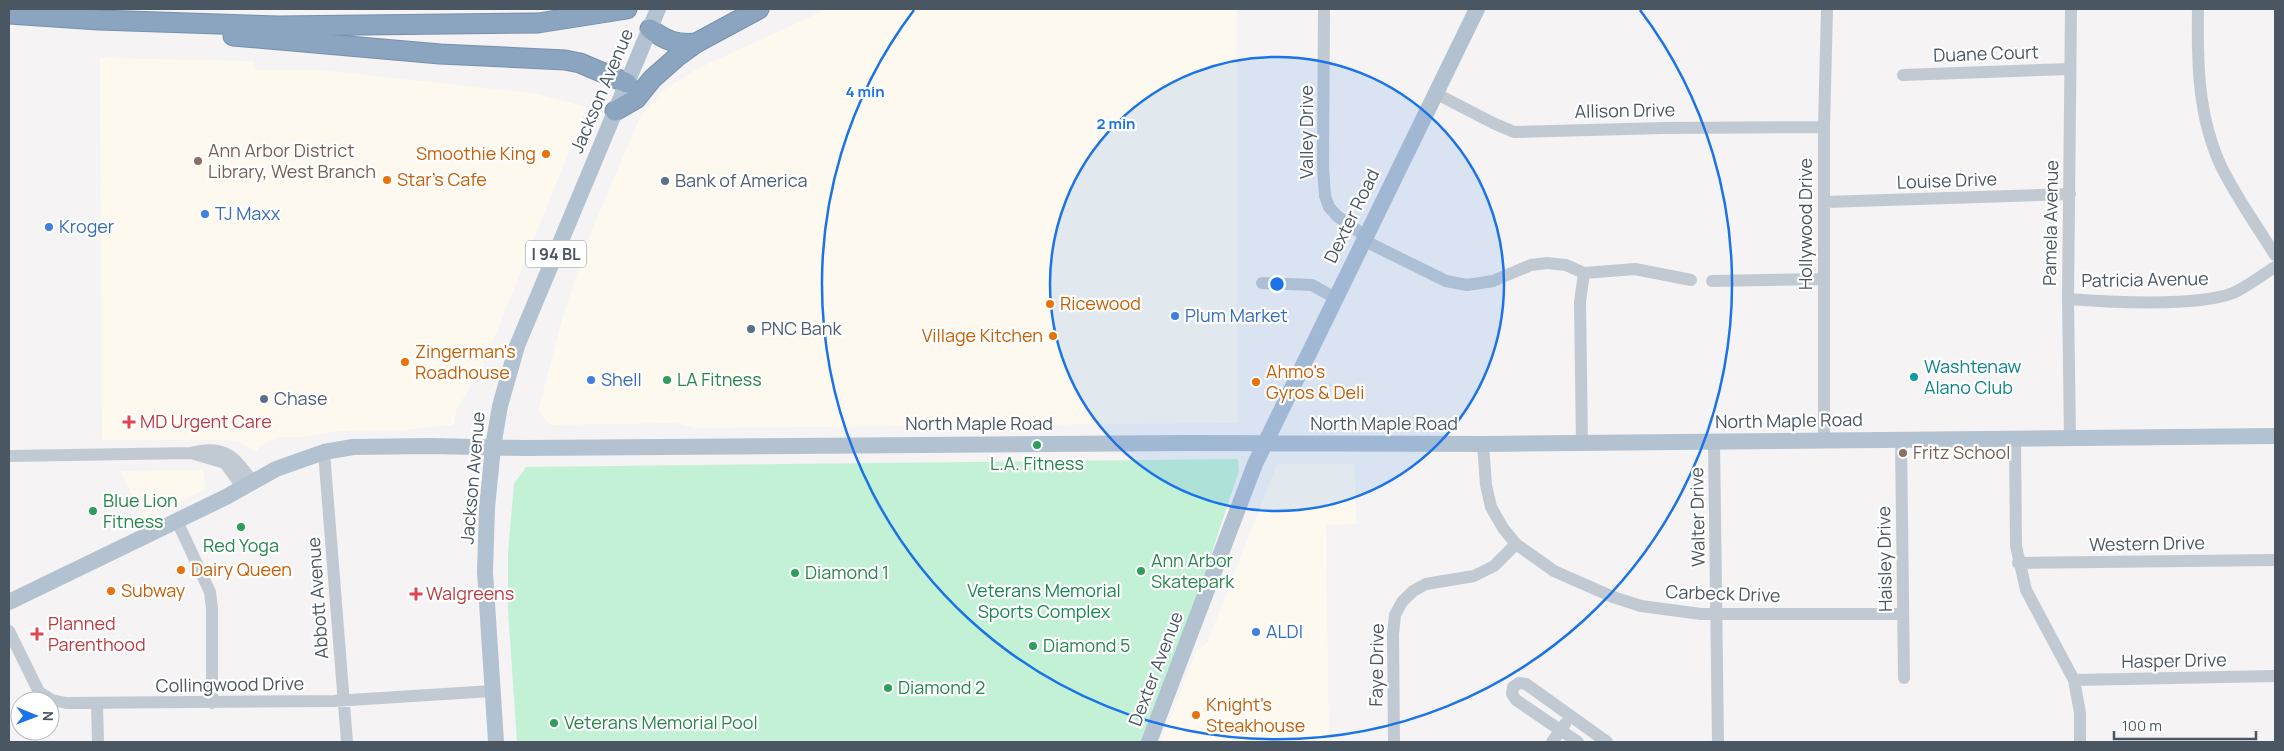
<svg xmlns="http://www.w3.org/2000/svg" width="2284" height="751" font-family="Manrope,sans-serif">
	<rect width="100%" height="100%" fill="#f5f3f3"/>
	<path fill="#fdf9ef" d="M827 9H1237V423L695 428 674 423 550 425 538 411 562 319 588 240 635 128 643 113 664 90 697 69Z
		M100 58 253 61 254 70H319L533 93 587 107 482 368 457 408 453 425 402 430 340 431 304 437H279L266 442 255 452 239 442 227 440H102Z
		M1277 464H1355L1356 524 1326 525 1329 742H1161L1196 651 1207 643Z
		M203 470 206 489 144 518 120 471Z"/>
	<path fill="#c3f1d5" d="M1238 459 1239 471 1189 620 1141 742H517L508 610V554L514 484 526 467Z"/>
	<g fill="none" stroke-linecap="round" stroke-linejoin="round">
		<g stroke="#7690ad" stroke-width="21">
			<path id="highway" d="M9 14 99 20 279 26 538 23 627 9
				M650 29C665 40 676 45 696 43
				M233 36 440 54 565 60 580 63 627 83
				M615 111 636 99 652 79 678 56 696 43 759 9"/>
		</g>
		<path stroke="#c1cad2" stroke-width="12" d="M1324 9 1323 167 1325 196 1329 207 1337 216 1365 236
			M2198 9C2197 62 2198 117 2221 166 2236 197 2257 226 2275 255
			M1903 75 2070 69
			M1435 93 1493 123 1514 132 1664 128 1824 127
			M1825 202 2070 194
			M1363 240 1446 281 1467 285 1493 281 1531 265 1547 263 1566 265 1584 273 1635 269 1691 280
			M1712 281 1823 279
			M1262 283 1312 285 1335 298
			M2068 299C2108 302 2197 307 2233 293 2247 287 2262 275 2275 267
			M2015 438 2016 546 2026 590 2074 680 2080 713V742
			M2070 438 2068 299 2071 9
			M1824 440V127L1827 9
			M1901 440 1904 678
			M1714 442 1718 742
			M1483 444 1486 485 1491 507 1503 528 1516 544 1554 571 1613 597 1641 606 1701 614H1903
			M1582 444 1580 302 1584 273
			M324 452 347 742
			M191 453 225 463 242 487
			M9 456 191 453C224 444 234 456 252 481
			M177 521 210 592 212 609V703
			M2018 563 2275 560
			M9 631 39 692 52 700 66 703 334 701 492 691
			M2074 680 2275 676
			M97 704 98 742
			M1394 742 1393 634 1395 615 1402 602 1413 591 1426 584 1474 576 1494 566 1516 544
			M1552 742 1565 724
			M1578 742 1516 700 1512 694 1513 687 1519 683 1526 684 1607 742"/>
		<path stroke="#b3c2d1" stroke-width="16" d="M9 602 226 497 276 469 324 452 353 447 429 446 526 448 1188 443 1483 444 2275 436
			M496 742 485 572 487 508 493 447 500 406 517 346 658 9
			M1149 742 1255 464 1477 9"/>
		<use href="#highway" stroke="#8ba5c1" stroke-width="19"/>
	</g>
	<circle cx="1277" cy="284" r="227" fill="#1a73e8" fill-opacity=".12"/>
	<g fill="none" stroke="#1a73e8" stroke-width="2.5">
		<circle cx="1277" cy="284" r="227"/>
		<path d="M1640 10A455 455 0 1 1 914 10"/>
	</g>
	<g fill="#e8710a" stroke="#fff" stroke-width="2">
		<circle cx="546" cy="154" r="5"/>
		<circle cx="387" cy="180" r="5"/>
		<circle cx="1050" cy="304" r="5"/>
		<circle cx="1053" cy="336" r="5"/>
		<circle cx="405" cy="362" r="5"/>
		<circle cx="1256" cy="382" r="5"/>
		<circle cx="181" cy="570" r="5"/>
		<circle cx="111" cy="591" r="5"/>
		<circle cx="1196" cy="715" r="5"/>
	</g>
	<g fill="#8d6e63" stroke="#fff" stroke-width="2">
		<circle cx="198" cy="161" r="5"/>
		<circle cx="1903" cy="453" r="5"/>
	</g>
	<g fill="#5c6f8a" stroke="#fff" stroke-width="2">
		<circle cx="665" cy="181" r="5"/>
		<circle cx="751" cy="329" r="5"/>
		<circle cx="264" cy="399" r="5"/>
	</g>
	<g fill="#3f7fe0" stroke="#fff" stroke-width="2">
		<circle cx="205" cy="214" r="5"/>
		<circle cx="49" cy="227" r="5"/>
		<circle cx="1175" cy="316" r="5"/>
		<circle cx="591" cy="380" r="5"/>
		<circle cx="1256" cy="632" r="5"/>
	</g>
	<circle fill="#0f9aa8" stroke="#fff" stroke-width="2" cx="1914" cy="377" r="5"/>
	<g fill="#2e9e5b" stroke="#fff" stroke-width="2">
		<circle cx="667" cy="380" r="5"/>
		<circle cx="1037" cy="445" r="5"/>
		<circle cx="93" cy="511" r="5"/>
		<circle cx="241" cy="527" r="5"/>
		<circle cx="1141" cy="571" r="5"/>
		<circle cx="795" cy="573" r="5"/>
		<circle cx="1033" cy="646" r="5"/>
		<circle cx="888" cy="688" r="5"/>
		<circle cx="554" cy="723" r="5"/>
	</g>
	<g fill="#e0444e" stroke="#fff" stroke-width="2">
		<path d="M126.5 414.5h5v5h5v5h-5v5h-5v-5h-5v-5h5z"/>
		<path d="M413.5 586.5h5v5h5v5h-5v5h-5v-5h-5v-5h5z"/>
		<path d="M34.5 626.5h5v5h5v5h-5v5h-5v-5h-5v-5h5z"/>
	</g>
	<g text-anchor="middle" stroke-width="4.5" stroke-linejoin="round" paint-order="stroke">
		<rect fill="#fff" stroke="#808990" stroke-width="1" x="526" y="240.5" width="60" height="27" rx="4"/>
		<g font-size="16" font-weight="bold" fill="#4a5661">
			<text x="556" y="260">I 94 BL</text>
		</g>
		<g font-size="18" fill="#4a5661" stroke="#fff">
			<text transform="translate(1986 54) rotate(-2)" y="6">Duane Court</text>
			<text transform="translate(602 91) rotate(-67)" y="6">Jackson Avenue</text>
			<text transform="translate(1625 111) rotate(-1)" y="6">Allison Drive</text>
			<text transform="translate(1307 132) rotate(-90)" y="6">Valley Drive</text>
			<text transform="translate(1947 181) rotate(-2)" y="6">Louise Drive</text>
			<text transform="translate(1352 216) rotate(-64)" y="6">Dexter Road</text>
			<text transform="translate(2051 223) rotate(-89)" y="6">Pamela Avenue</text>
			<text transform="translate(1806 224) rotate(-90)" y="6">Hollywood Drive</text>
			<text transform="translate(2145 280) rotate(-1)" y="6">Patricia Avenue</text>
			<text transform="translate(1789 421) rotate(-1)" y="6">North Maple Road</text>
			<text x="979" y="430">North Maple Road</text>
			<text x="1384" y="430">North Maple Road</text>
			<text transform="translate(473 478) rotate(-85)" y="6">Jackson Avenue</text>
			<text transform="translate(1698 517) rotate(-91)" y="6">Walter Drive</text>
			<text transform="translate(2147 544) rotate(-1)" y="6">Western Drive</text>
			<text transform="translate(1885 559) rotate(-91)" y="6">Haisley Drive</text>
			<text transform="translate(1723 594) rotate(2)" y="6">Carbeck Drive</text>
			<text transform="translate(318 598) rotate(-94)" y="6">Abbott Avenue</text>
			<text transform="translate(2174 661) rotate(-1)" y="6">Hasper Drive</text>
			<text transform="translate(1377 665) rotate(-89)" y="6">Faye Drive</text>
			<text transform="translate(1156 669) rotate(-69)" y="6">Dexter Avenue</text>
			<text transform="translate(230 685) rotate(-1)" y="6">Collingwood Drive</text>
		</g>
		<g font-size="18" fill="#785e54" stroke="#fff" text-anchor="start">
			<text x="208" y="157">Ann Arbor District<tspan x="208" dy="21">Library, West Branch</tspan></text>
			<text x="1913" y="459">Fritz School</text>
		</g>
		<g font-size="18" fill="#c56008" stroke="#fff" text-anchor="start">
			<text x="536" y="160" text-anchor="end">Smoothie King</text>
			<text x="397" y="186">Star’s Cafe</text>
			<text x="1060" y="310">Ricewood</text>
			<text x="1043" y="342" text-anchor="end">Village Kitchen</text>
			<text x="415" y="358">Zingerman's<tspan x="415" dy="21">Roadhouse</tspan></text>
			<text x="1266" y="378">Ahmo's<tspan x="1266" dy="21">Gyros &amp; Deli</tspan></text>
			<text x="191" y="576">Dairy Queen</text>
			<text x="121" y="597">Subway</text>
			<text x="1206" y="711">Knight's<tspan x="1206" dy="21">Steakhouse</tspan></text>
		</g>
		<g font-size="18" fill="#4e5e75" stroke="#fff" text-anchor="start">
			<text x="675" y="187">Bank of America</text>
			<text x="761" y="335">PNC Bank</text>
			<text x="274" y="405">Chase</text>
		</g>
		<g font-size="18" fill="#366cbe" stroke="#fff" text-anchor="start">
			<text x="215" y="220">TJ Maxx</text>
			<text x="59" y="233">Kroger</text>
			<text x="1185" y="322">Plum Market</text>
			<text x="601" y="386">Shell</text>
			<text x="1266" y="638">ALDI</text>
		</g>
		<g font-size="18" fill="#0d838f" stroke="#fff" text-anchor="start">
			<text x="1924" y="373">Washtenaw<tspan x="1924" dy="21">Alano Club</tspan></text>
		</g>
		<g font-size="18" fill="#27864d" stroke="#fff" text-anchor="start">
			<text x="677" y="386">LA Fitness</text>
			<text x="1037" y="470" text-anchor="middle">L.A. Fitness</text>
			<text x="103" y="507">Blue Lion<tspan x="103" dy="21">Fitness</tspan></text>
			<text x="241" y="552" text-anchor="middle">Red Yoga</text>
			<text x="1151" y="567">Ann Arbor<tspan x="1151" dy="21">Skatepark</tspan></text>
			<text x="805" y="579">Diamond 1</text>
			<text x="1043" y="652">Diamond 5</text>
			<text x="898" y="694">Diamond 2</text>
			<text x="564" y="729">Veterans Memorial Pool</text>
		</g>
		<g font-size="18" fill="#be3a42" stroke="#fff" text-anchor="start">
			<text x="140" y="428">MD Urgent Care</text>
			<text x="426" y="600">Walgreens</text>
			<text x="48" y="630">Planned<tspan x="48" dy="21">Parenthood</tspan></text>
		</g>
		<g font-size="18" fill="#17864f" stroke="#fff">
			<text x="1044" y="597">Veterans Memorial<tspan x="1044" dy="21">Sports Complex</tspan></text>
		</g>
	</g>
	<circle cx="1277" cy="284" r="8" fill="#1a73e8" stroke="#fff" stroke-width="2.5"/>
	<g font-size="15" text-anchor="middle" font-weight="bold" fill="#1a73e8" stroke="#fff" stroke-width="4.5" stroke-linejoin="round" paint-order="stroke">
		<text x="865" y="97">4 min</text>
		<text x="1116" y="129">2 min</text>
	</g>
	<rect width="2284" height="751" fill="none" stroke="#4a5661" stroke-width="20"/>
	<g transform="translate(35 716) rotate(91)"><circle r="24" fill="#ffffff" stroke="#b7bbc0"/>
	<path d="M0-4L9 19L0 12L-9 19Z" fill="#1a73e8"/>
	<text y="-8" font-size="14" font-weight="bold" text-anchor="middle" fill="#4a5661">N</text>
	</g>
	<path d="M2114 731v8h142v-8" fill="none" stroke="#4a5661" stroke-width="2.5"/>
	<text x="2122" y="731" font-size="15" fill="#4a5661" stroke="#ffffff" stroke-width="4" paint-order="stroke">100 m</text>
</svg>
